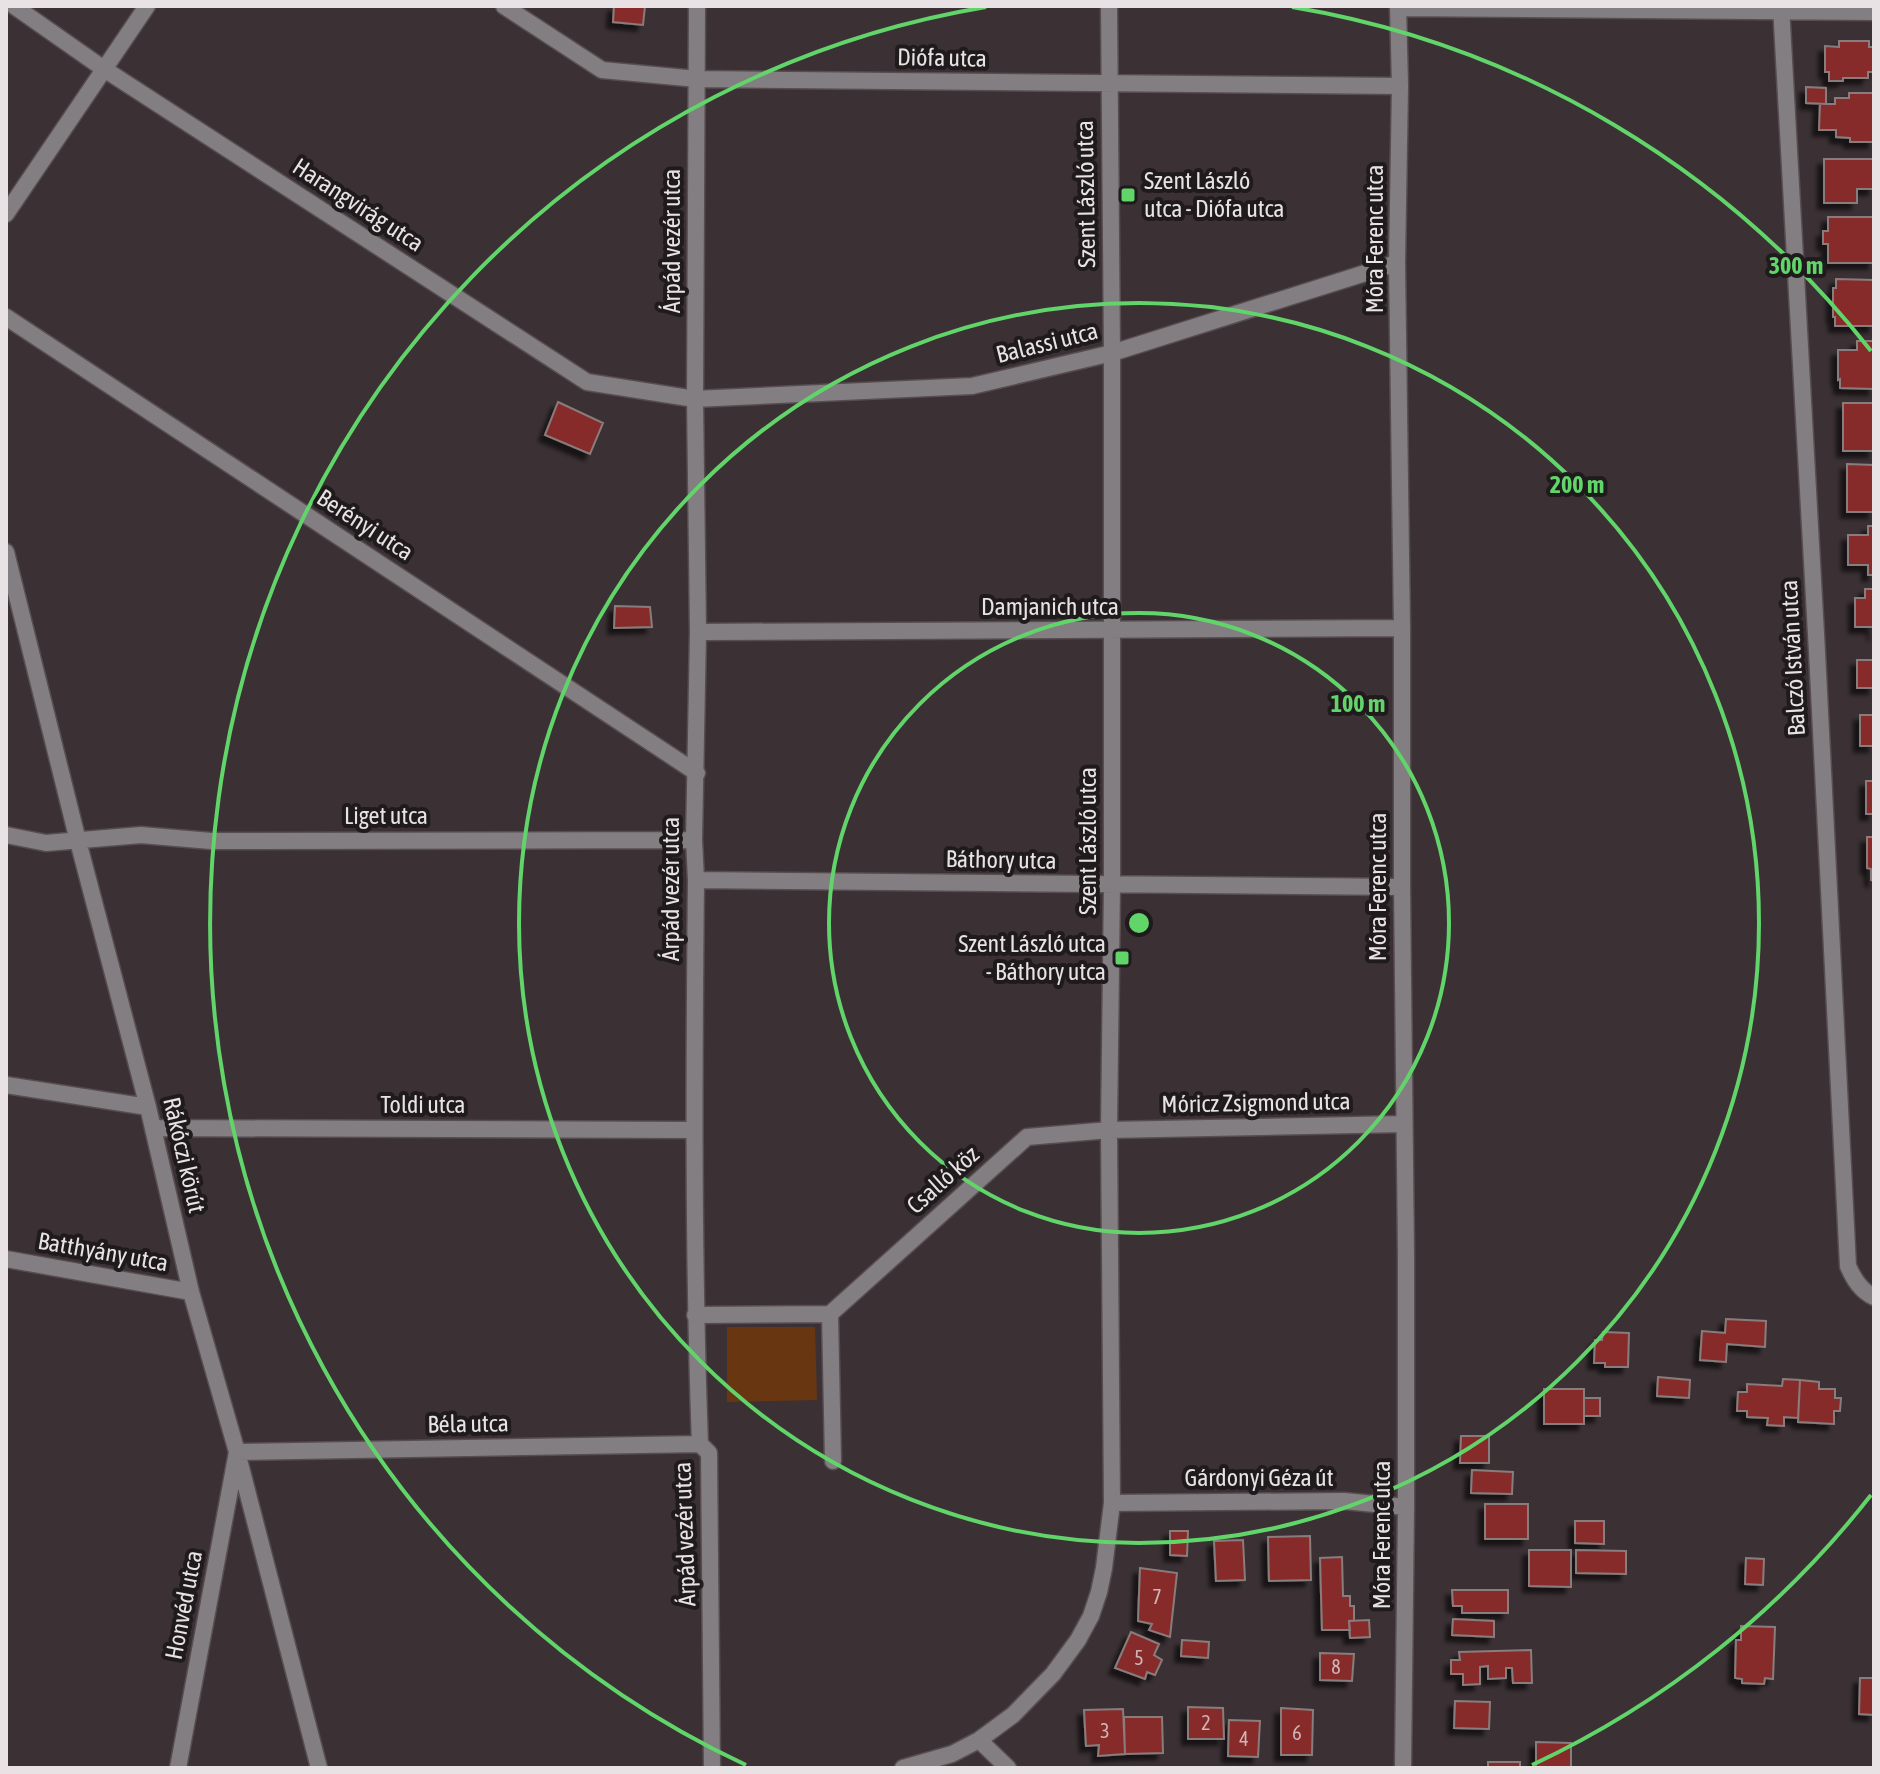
<svg xmlns="http://www.w3.org/2000/svg" width="1880" height="1774" font-family="'Asap Condensed',sans-serif">
	<defs>
		<filter id="shadow"><feDropShadow dx="-6" dy="6" stdDeviation="2" flood-color="#0009"/></filter>
	</defs>
	<rect width="100%" height="100%" fill="#3b3134"/>
	<path fill="#683610" d="M727 1327H815L817 1400 727 1402Z"/>
	<path fill="#862b2c" stroke="#887c7b" stroke-width="2" filter="url(#shadow)" d="M614 6H645L643 25 613 22Z
		M1839 41H1869V47H1874V72H1868V78H1843V81H1829V72H1825V46L1839 47Z
		M1806 87 1826 88V104L1806 103Z
		M1849 93H1874V142H1850V138L1836 137V130H1819L1820 104H1835V98H1849Z
		M1824 159H1874V189H1857V203H1824Z
		M1828 217H1874V263H1828V244H1823V231H1828Z
		M1836 279 1874 280V326H1835V317H1833V288H1836Z
		M1857 341H1874V389L1840 388V379L1838 380V350H1857Z
		M558 402 603 423 590 454 545 435Z
		M1843 403H1874V451H1843Z
		M1847 464 1874 465V512H1847Z
		M1868 526H1874V575H1868V565H1848V535H1868Z
		M1865 589H1874V636L1873 627H1855V598H1865Z
		M615 606 650 607 652 627 614 628Z
		M1857 660H1874V688H1857Z
		M1860 715H1874V746H1860Z
		M1866 781H1874V814H1866Z
		M1867 837H1874V881L1871 880V869L1867 868Z
		M1726 1319 1766 1321 1765 1347 1727 1344 1726 1362 1700 1360 1702 1331 1725 1333Z
		M1603 1332 1629 1333 1628 1367H1605V1363H1594L1595 1340H1602Z
		M1658 1377 1690 1380 1689 1398 1657 1396Z
		M1783 1379 1800 1380 1798 1418 1784 1417V1426L1767 1425 1768 1418 1747 1417V1411H1737L1738 1392H1747V1384L1782 1386Z
		M1800 1380 1819 1382V1389H1835V1398H1841L1840 1411H1834V1424L1798 1422Z
		M1544 1389H1584V1424H1544Z
		M1584 1398H1600V1416H1584Z
		M1461 1436H1489V1463H1460Z
		M1472 1470 1513 1472 1512 1494 1471 1493Z
		M1485 1504H1528V1539H1485Z
		M1575 1521H1604V1544L1575 1543Z
		M1170 1531H1188L1187 1556 1170 1555Z
		M1310 1536 1311 1580 1269 1581 1268 1537Z
		M1243 1540 1245 1580 1216 1581 1214 1541Z
		M1529 1550H1571V1587L1529 1586Z
		M1576 1550 1626 1551V1574L1576 1573Z
		M1342 1557 1343 1596H1350V1606H1354V1621H1349L1350 1630H1322L1320 1558Z
		M1746 1558 1764 1559 1763 1585 1745 1584Z
		M1140 1568 1177 1573 1170 1637 1149 1630 1152 1624 1138 1621Z
		M1452 1590H1508V1613H1462V1606H1453Z
		M1453 1619 1494 1621V1637L1452 1635Z
		M1369 1620 1370 1637 1350 1638 1349 1621Z
		M1741 1626 1775 1627 1773 1679 1765 1678 1764 1684 1742 1683V1679L1735 1678 1736 1640H1741Z
		M1131 1632 1159 1644 1154 1655 1162 1660 1155 1675 1147 1672 1145 1679 1115 1668Z
		M1182 1640 1209 1642 1208 1658 1181 1656Z
		M1531 1650 1532 1683H1513L1512 1668H1506V1678L1488 1679V1666L1480 1667V1684L1463 1685V1674H1451V1660H1460L1459 1652Z
		M1320 1653 1354 1654 1352 1681 1320 1680Z
		M1860 1678H1874V1715L1859 1714Z
		M1455 1701 1490 1702 1489 1729 1454 1728Z
		M1188 1707 1223 1708 1224 1739H1188Z
		M1281 1708 1313 1710 1312 1755H1281Z
		M1123 1709 1125 1754 1098 1756 1099 1745 1086 1746 1084 1710Z
		M1124 1717H1162L1163 1753 1125 1754Z
		M1229 1720 1260 1721 1258 1757 1228 1756Z
		M1536 1742 1571 1743V1768H1536Z
		M1488 1762H1520V1768H1488Z"/>
	<g fill="none" stroke-linecap="round" stroke-linejoin="round">
		<g stroke="#574d50" stroke-width="19">
			<path id="street" d="M14 6 104 69 587 382 695 399 972 386 1112 353 1397 263
				M504 6 602 70 697 79 1400 86
				M697 6 695 399 698 632 694 840 696 880C694 1068 693 1256 700 1444L709 1453 712 1768
				M1398 6 1400 86 1397 263 1402 628V887L1406 1255V1507L1403 1768
				M1781 6 1817 652 1848 1266C1854 1280 1861 1291 1874 1297
				M1398 8 1874 12
				M6 214 147 6
				M6 317 697 773
				M6 552 78 841 148 1107 191 1292 237 1452 319 1768
				M698 632 1402 628
				M6 835 46 843 141 835 211 841 694 840
				M696 880 1402 887
				M6 1085 148 1107
				M153 1128 693 1130
				M6 1259 191 1292
				M830 1314 833 1461
				M695 1315 830 1314 1027 1137 1109 1130 1404 1124
				M1112 1503 1344 1501 1406 1507
				M979 1740 1008 1768
				M178 1768 237 1452 700 1444
				M903 1768 952 1754 979 1740 1013 1715 1053 1674 1078 1640 1091 1616 1099 1592 1104 1568 1112 1503 1109 1130 1112 885V353L1109 6"/>
		</g>
		<use href="#street" stroke="#827e82" stroke-width="16"/>
	</g>
	<g fill="none" stroke="#61d46a" stroke-width="4">
		<circle cx="1139" cy="923" r="310"/>
		<circle cx="1139" cy="923" r="620"/>
		<path d="M1871 1495A929 929 0 0 1 1532 1765M746 1765A929 929 0 0 1 986 7M1292 7A929 929 0 0 1 1871 351"/>
	</g>
	<g fill="#61d46a" stroke="#1f1a1c" stroke-width="3">
		<rect x="1120" y="187" width="16" height="16" rx="4"/>
		<rect x="1114" y="950" width="16" height="16" rx="4"/>
	</g>
	<g text-anchor="middle" stroke-width="8" stroke-linejoin="round" paint-order="stroke">
		<g font-size="20" fill="#d0b4b6">
			<text x="1157" y="1604">7</text>
			<text x="1139" y="1665">5</text>
			<text x="1336" y="1674">8</text>
			<text x="1206" y="1730">2</text>
			<text x="1105" y="1738">3</text>
			<text x="1297" y="1740">6</text>
			<text x="1244" y="1746">4</text>
		</g>
		<g font-size="24" fill="#e9e2e4" stroke="#1f1a1c">
			<text transform="translate(942 58) rotate(1)" y="8">Diófa utca</text>
			<text transform="translate(1086 194) rotate(-91)" y="8">Szent László utca</text>
			<text transform="translate(358 205) rotate(33)" y="8">Harangvirág utca</text>
			<text transform="translate(1375 239) rotate(-90)" y="8">Móra Ferenc utca</text>
			<text transform="translate(672 241) rotate(-90)" y="8">Árpád vezér utca</text>
			<text transform="translate(1047 343) rotate(-14)" y="8">Balassi utca</text>
			<text transform="translate(365 525) rotate(33)" y="8">Berényi utca</text>
			<text x="1050" y="615">Damjanich utca</text>
			<text transform="translate(1793 658) rotate(-93)" y="8">Balczó István utca</text>
			<text x="386" y="824">Liget utca</text>
			<text transform="translate(1088 841) rotate(-90)" y="8">Szent László utca</text>
			<text transform="translate(1001 860) rotate(1)" y="8">Báthory utca</text>
			<text transform="translate(1378 887) rotate(-90)" y="8">Móra Ferenc utca</text>
			<text transform="translate(671 889) rotate(-90)" y="8">Árpád vezér utca</text>
			<text transform="translate(1256 1103) rotate(-1)" y="8">Móricz Zsigmond utca</text>
			<text x="423" y="1113">Toldi utca</text>
			<text transform="translate(184 1155) rotate(77)" y="8">Rákóczi körút</text>
			<text transform="translate(943 1180) rotate(-42)" y="8">Csalló köz</text>
			<text transform="translate(103 1252) rotate(10)" y="8">Batthyány utca</text>
			<text transform="translate(468 1424) rotate(-1)" y="8">Béla utca</text>
			<text x="1259" y="1486">Gárdonyi Géza út</text>
			<text transform="translate(685 1534) rotate(-92)" y="8">Árpád vezér utca</text>
			<text transform="translate(1382 1535) rotate(-90)" y="8">Móra Ferenc utca</text>
			<text transform="translate(184 1605) rotate(-79)" y="8">Honvéd utca</text>
		</g>
		<g font-size="24" fill="#e9e2e4" stroke="#1f1a1c" text-anchor="start">
			<text x="1144" y="189">Szent László<tspan x="1144" dy="28">utca - Diófa utca</tspan></text>
			<text x="1106" y="952" text-anchor="end">Szent László utca<tspan x="1106" dy="28">- Báthory utca</tspan></text>
		</g>
	</g>
	<circle cx="1139" cy="923" r="12" fill="#61d46a" stroke="#1f1a1c" stroke-width="4"/>
	<g font-size="24" text-anchor="middle" font-weight="bold" fill="#61d46a" stroke="#1f1a1c" stroke-width="8" stroke-linejoin="round" paint-order="stroke">
		<text x="1796" y="274">300 m</text>
		<text x="1577" y="493">200 m</text>
		<text x="1358" y="712">100 m</text>
	</g>
	<rect width="1880" height="1774" fill="none" stroke="#e9e2e4" stroke-width="16"/>
</svg>
